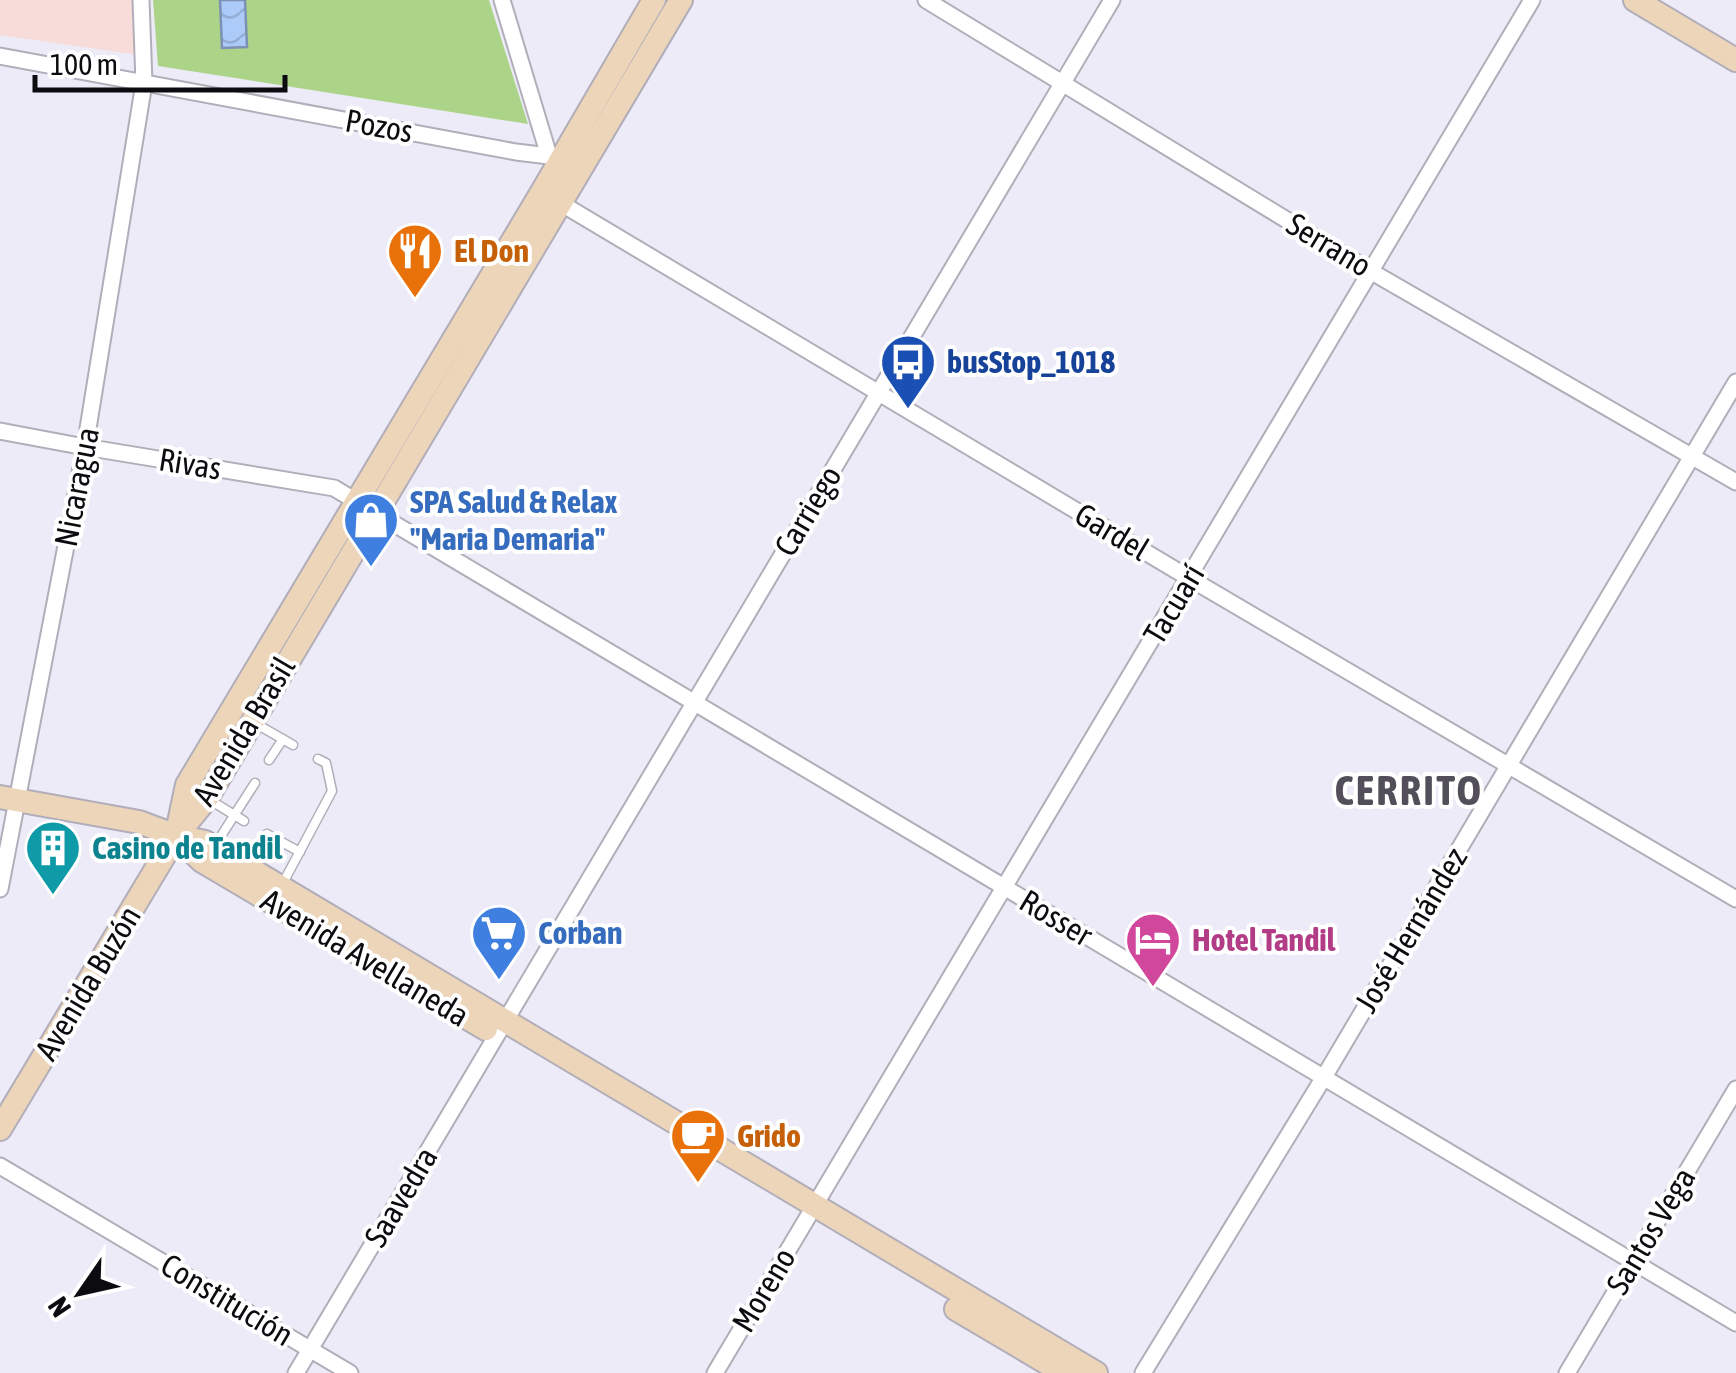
<svg xmlns="http://www.w3.org/2000/svg" width="1736" height="1373" font-family="'Asap Condensed',sans-serif">
	<defs>
		<pattern id="water-waves" width="16" height="10" patternUnits="userSpaceOnUse" patternTransform="scale(2.5)"><rect width="16" height="10" fill="#accbf9"/><path d="M0 5q4-4 8 0t8 0" fill="none" stroke="#93add4"/></pattern>
	</defs>
	<rect width="100%" height="100%" fill="#eeebf8"/>
	<path fill="#f7dcd9" d="M0 0H142L145 56 0 35Z"/>
	<path fill="#abd488" d="M153 0H489L528 124 158 66Z"/>
	<path fill="url(#water-waves)" stroke="#7c91b3" stroke-width="2.5" d="M220 0H245L247 47 222 48Z"/>
	<g fill="none" stroke-linecap="round" stroke-linejoin="round">
		<g stroke="#b1aeba" stroke-width="11">
			<path id="lane" d="M253 722 293 745
				M269 760 283 739
				M210 800 244 821
				M267 834 300 852
				M214 847 255 783
				M283 883 332 791 326 763 318 759"/>
		</g>
		<g stroke="#b1aeba" stroke-width="19">
			<path id="street" d="M502 0 549 156
				M926 0 1372 272 1736 482
				M0 56 516 152 549 156 565 165
				M552 198 1189 578 1736 899
				M0 431 85 447 334 488 1736 1323
				M0 889 85 447 144 83 141 0
				M0 1166 350 1373
				M296 1373 1112 0
				M715 1373 1532 0
				M1143 1373 1324 1077 1736 382
				M1567 1373 1736 1089"/>
		</g>
		<g stroke="#b1aeba" stroke-width="26">
			<path id="secondary" d="M1635 0 1736 60
				M0 797 139 822 176 836 205 842 1096 1373
				M178 827 187 785 542 192 654 0
				M178 838 202 861 486 1029
				M0 1129 176 836 207 798 681 0
				M956 1309 1064 1373"/>
		</g>
		<use href="#lane" stroke="#fff" stroke-width="8"/>
		<use href="#street" stroke="#fff" stroke-width="15"/>
		<use href="#secondary" stroke="#edd5b9" stroke-width="22"/>
	</g>
	<defs>
		<g id="restaurant-pin" transform="scale(2.875)"><path d="M0 17L-7.5 6A9.5 9.5 0 1 1 7.5 6Z" fill="#e8710a" stroke="#fff"/><path d="M-5-6h1v4h1v-4h1v4h1v-4h1v5L-1.5 .5V6h-2V.5L-5-1ZM5-6V6H3V1.5H1.5Q1.5-4 5-6Z" fill="#fff"/></g>
		<g id="bus-pin" transform="scale(2.875)"><path d="M0 17L-7.5 6A9.5 9.5 0 1 1 7.5 6Z" fill="#1a4fb4" stroke="#fff"/><path d="M-5-6H5V4H4V6H2V4H-2V6H-4V4H-5ZM-3.5-4V0h7V-4ZM-3.5 1.2v1.5H-2V1.2ZM2 1.2v1.5H3.5V1.2Z" fill="#fff"/></g>
		<g id="shop-pin" transform="scale(2.875)"><path d="M0 17L-7.5 6A9.5 9.5 0 1 1 7.5 6Z" fill="#3f7fe0" stroke="#fff"/><path d="M-5-2.5h2.3a2.7 3.5 0 0 1 5.4 0H5L5.5 6h-11ZM-1.5-2.5h3a1.5 2.3 0 0 0-3 0Z" fill="#fff"/></g>
		<g id="building-pin" transform="scale(2.875)"><path d="M0 17L-7.5 6A9.5 9.5 0 1 1 7.5 6Z" fill="#0f9aa8" stroke="#fff"/><path d="M-4-6H4V6H1V3H-1V6H-4ZM-2.5-4.3h1.7v1.8h-1.7ZM.8-4.3h1.7v1.8H.8ZM-2.5-1h1.7V.8h-1.7ZM.8-1h1.7V.8H.8Z" fill="#fff"/></g>
		<g id="supermarket-pin" transform="scale(2.875)"><path d="M0 17L-7.5 6A9.5 9.5 0 1 1 7.5 6Z" fill="#3f7fe0" stroke="#fff"/><path d="M-6-5.5h2.5l.6 2H6L4.5 2H-2.5L-4.4-4H-6ZM-1.5 3.2a1.3 1.3 0 1 0 .1 0ZM3 3.2a1.3 1.3 0 1 0 .1 0Z" fill="#fff"/></g>
		<g id="hotel-pin" transform="scale(2.875)"><path d="M0 17L-7.5 6A9.5 9.5 0 1 1 7.5 6Z" fill="#d1479c" stroke="#fff"/><path d="M-6-4.5h1.5V1H6V5H4.5V3h-9V5H-6ZM-4 0a1.8 1.8 0 1 1 3.6 0ZM.5 0V-2.5h3Q6-2.5 6 0Z" fill="#fff"/></g>
		<g id="cafe-pin" transform="scale(2.875)"><path d="M0 17L-7.5 6A9.5 9.5 0 1 1 7.5 6Z" fill="#e8710a" stroke="#fff"/><path d="M-5.5-4.5H6V0H3Q3 3.5 0 3.5H-2.5Q-5.5 3.5-5.5 0ZM3-3.2v2h1.7v-2ZM-6 4.5H4V6H-6Z" fill="#fff"/></g>
	</defs>
	<g fill-rule="evenodd">
		<use href="#restaurant-pin" x="415" y="251"/>
		<use href="#bus-pin" x="908" y="362"/>
		<use href="#shop-pin" x="371" y="520"/>
		<use href="#building-pin" x="53" y="848"/>
		<use href="#supermarket-pin" x="499" y="933"/>
		<use href="#hotel-pin" x="1153" y="940"/>
		<use href="#cafe-pin" x="698" y="1136"/>
	</g>
	<g text-anchor="middle" stroke-width="8" stroke-linejoin="round" paint-order="stroke">
		<g font-size="32" fill="#0c0b0f" stroke="#fff">
			<text transform="translate(379 126) rotate(10)" y="11">Pozos</text>
			<text transform="translate(1329 245) rotate(31)" y="11">Serrano</text>
			<text transform="translate(190 464) rotate(9)" y="11">Rivas</text>
			<text transform="translate(77 487) rotate(-79)" y="11">Nicaragua</text>
			<text transform="translate(808 511) rotate(-59)" y="11">Carriego</text>
			<text transform="translate(1112 532) rotate(31)" y="11">Gardel</text>
			<text transform="translate(1174 604) rotate(-59)" y="11">Tacuarí</text>
			<text transform="translate(244 731) rotate(-59)" y="11">Avenida Brasil</text>
			<text transform="translate(1056 918) rotate(31)" y="11">Rosser</text>
			<text transform="translate(1411 930) rotate(-59)" y="11">José Hernández</text>
			<text transform="translate(365 958) rotate(31)" y="11">Avenida Avellaneda</text>
			<text transform="translate(88 983) rotate(-59)" y="11">Avenida Buzón</text>
			<text transform="translate(401 1197) rotate(-59)" y="11">Saavedra</text>
			<text transform="translate(1651 1231) rotate(-59)" y="11">Santos Vega</text>
			<text transform="translate(764 1290) rotate(-59)" y="11">Moreno</text>
			<text transform="translate(227 1300) rotate(31)" y="11">Constitución</text>
		</g>
		<g font-size="32" font-weight="bold" fill="#c56008" stroke="#fff" text-anchor="start">
			<text x="454" y="262">El Don</text>
			<text x="737" y="1147">Grido</text>
		</g>
		<g font-size="32" font-weight="bold" fill="#164399" stroke="#fff" text-anchor="start">
			<text x="947" y="373">busStop_1018</text>
		</g>
		<g font-size="32" font-weight="bold" fill="#366cbe" stroke="#fff" text-anchor="start">
			<text x="410" y="513">SPA Salud &amp; Relax<tspan x="410" dy="37">"Maria Demaria"</tspan></text>
			<text x="538" y="944">Corban</text>
		</g>
		<g font-size="32" font-weight="bold" fill="#0d838f" stroke="#fff" text-anchor="start">
			<text x="92" y="859">Casino de Tandil</text>
		</g>
		<g font-size="32" font-weight="bold" fill="#b23c85" stroke="#fff" text-anchor="start">
			<text x="1192" y="951">Hotel Tandil</text>
		</g>
		<g font-size="42" font-weight="bold" letter-spacing="2.5" fill="#524f5a" stroke="#fff">
			<text x="1409" y="805">CERRITO</text>
		</g>
	</g>
	<g transform="translate(80 1293) rotate(236)" stroke="#ffffff" stroke-width="8" paint-order="stroke">
	<path d="M0-8L18 38L0 25L-18 38Z" fill="#0c0b0f"/>
	<text y="-15" font-size="28" font-weight="bold" text-anchor="middle" fill="#0c0b0f">N</text>
	</g>
	<path d="M35 75v15h250v-15" fill="none" stroke="#0c0b0f" stroke-width="5"/>
	<text x="50" y="75" font-size="30" fill="#0c0b0f" stroke="#ffffff" stroke-width="8" paint-order="stroke">100 m</text>
</svg>
